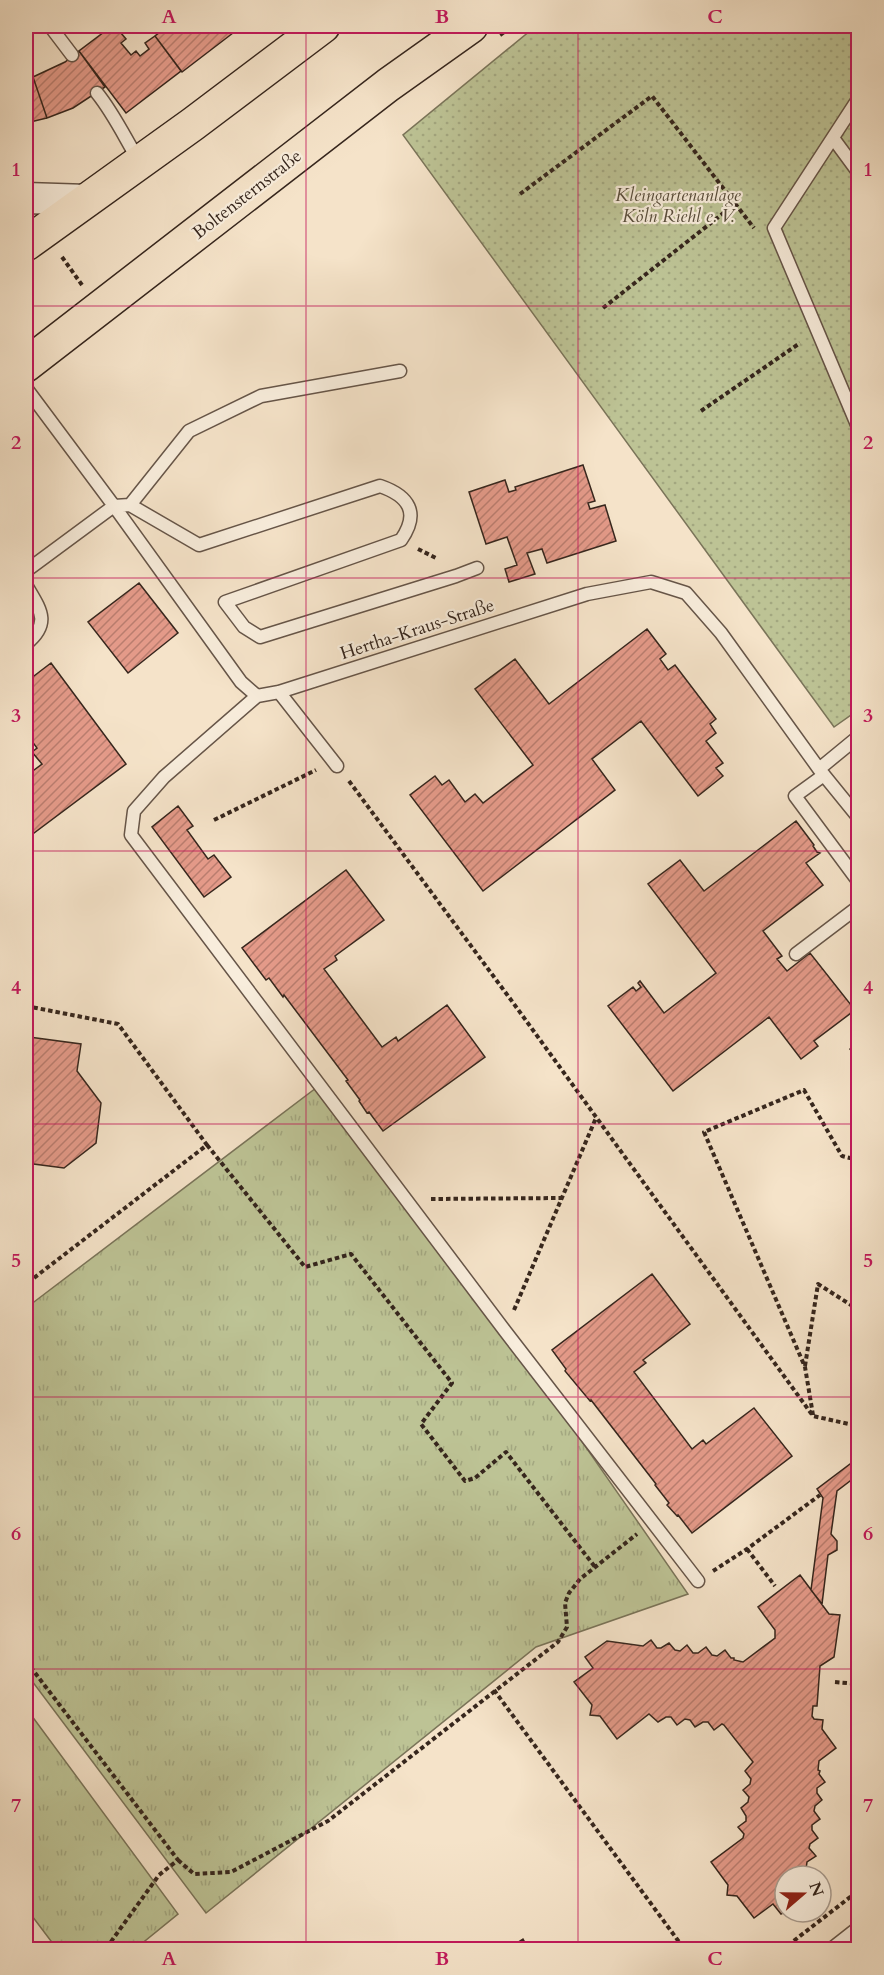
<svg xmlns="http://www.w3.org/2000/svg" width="884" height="1975" font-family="Cardo,serif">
	<defs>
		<pattern id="grass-tufts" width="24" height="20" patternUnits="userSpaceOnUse" patternTransform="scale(1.5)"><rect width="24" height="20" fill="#bdc395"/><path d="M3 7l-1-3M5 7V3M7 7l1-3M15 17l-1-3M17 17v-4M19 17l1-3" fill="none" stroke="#a3a780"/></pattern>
		<pattern id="garden-dots" width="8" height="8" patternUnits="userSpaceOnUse" patternTransform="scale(1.5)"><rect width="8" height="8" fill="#bdc395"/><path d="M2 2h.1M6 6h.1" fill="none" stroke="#a3a780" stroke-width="1.8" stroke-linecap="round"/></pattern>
		<pattern id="building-hatch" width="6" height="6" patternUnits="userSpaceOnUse" patternTransform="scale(1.5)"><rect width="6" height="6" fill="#e49a89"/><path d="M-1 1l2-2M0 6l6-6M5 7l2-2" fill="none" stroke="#ba7d6f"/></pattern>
	</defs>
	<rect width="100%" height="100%" fill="#f5e3c9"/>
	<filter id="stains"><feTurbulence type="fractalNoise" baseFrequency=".00333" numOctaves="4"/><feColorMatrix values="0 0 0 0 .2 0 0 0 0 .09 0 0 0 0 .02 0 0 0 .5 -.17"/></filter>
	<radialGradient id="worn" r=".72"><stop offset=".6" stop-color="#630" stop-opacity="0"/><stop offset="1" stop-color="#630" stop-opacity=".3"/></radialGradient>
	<path fill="url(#grass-tufts)" stroke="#7a7459" stroke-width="1.5" d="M320 1085 505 1331 688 1594 536 1647 206 1913 26 1673V1308Z
		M26 1708 178 1914 135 1949H57L26 1908Z"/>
	<path fill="url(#garden-dots)" stroke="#7a7459" stroke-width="1.5" d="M536 26H858V710L834 727 403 135Z"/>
	<path fill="url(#building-hatch)" stroke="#36261d" stroke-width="1.5" d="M112 26H115L126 39 121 43 131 55 136 51 140 56 149 49 145 43 155 36 181 71 126 113 79 51Z
		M168 26H227L233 33 182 72 155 36Z
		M79 51 105 87 73 108 47 118 33 77 65 62Z
		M33 77 47 118 26 123V79Z
		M583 465 595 501 588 503 590 509 605 505 616 541 547 563 542 549 527 553 535 574 509 582 505 569 517 565 507 537 486 544 469 492 505 480 509 492 516 490 515 487Z
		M26 487 32 496 26 502Z
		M139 583 178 633 128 673 88 622Z
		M647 629 666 654 660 659 668 670 675 665 716 719 710 724 716 733 706 741 723 763 716 768 723 776 698 796 641 721 592 759 615 790 483 891 410 795 435 776 442 785 449 780 465 802 475 794 483 803 533 765 475 689 515 659 549 704Z
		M51 663 126 764 26 839V776L42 764 32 752 37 748 26 733V682Z
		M178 806 193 826 187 830 208 859 214 855 231 877 204 897 152 827Z
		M796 821 814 845 813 846 817 852 820 853 806 863 823 885 763 931 782 956 777 959 787 971 810 953 855 1010 814 1041 818 1046 801 1059 769 1017 673 1091 608 1006 633 987 636 991 641 987 638 983 640 981 664 1013 716 973 648 884 680 860 704 891Z
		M346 870 384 920 335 956 337 960 324 969 382 1047 396 1037 398 1041 447 1005 485 1057 383 1131 369 1112 367 1113 359 1101 360 1100 346 1081 348 1080 284 995 283 997 269 978 266 980 242 948Z
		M29 1037 81 1044 77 1071 101 1103 96 1143 64 1168 26 1163V1039Z
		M858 1042V1059L850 1049Z
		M652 1274 690 1324 643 1360 646 1363 634 1372 692 1449 703 1440 706 1444 754 1408 792 1456 692 1533 678 1515 677 1516 667 1505 669 1503 655 1485 656 1484 591 1400 590 1401 565 1371 566 1369 552 1350Z
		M858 1458V1475L837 1491 831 1534 837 1541V1550L828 1555 822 1604 811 1590 823 1498 817 1489Z
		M800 1575 829 1614 840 1615 834 1657 820 1666 817 1706H813L812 1716 814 1719 823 1720 822 1729 836 1748 819 1761 818 1770 820 1771 819 1774 825 1782 817 1788V1793L822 1800 815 1806 814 1811 820 1819 812 1825V1830L818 1838 810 1844 809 1848 816 1856 807 1862 805 1876H785V1912L781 1914 773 1904 754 1918 737 1896 727 1895 728 1885 711 1862 743 1838 744 1834 738 1827 746 1821V1816L741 1808 748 1802 749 1797 743 1790 750 1784 751 1779 745 1771 753 1762 724 1725 722 1724 714 1730 708 1722H703L695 1727 690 1720 685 1719 677 1725 671 1717H666L658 1722 649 1714 617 1739 600 1716 590 1715 592 1705 574 1682 593 1668 585 1657 607 1641 643 1646 651 1640 657 1648H661L669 1643 675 1650 680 1651 687 1645 693 1653H698L706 1647 712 1655 717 1656 725 1650 731 1658H734V1660L743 1662 775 1638V1630L758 1607Z
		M523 1939 529 1950H506Z"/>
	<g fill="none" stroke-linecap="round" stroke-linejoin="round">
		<g stroke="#665548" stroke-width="15">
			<path id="service" d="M50 26 72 55
				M97 93C114 114 125 138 139 161
				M858 99 774 228 858 427
				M833 138 858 172
				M26 388 114 506 241 682 257 696 279 692 587 594 651 582 686 593 721 633 819 769 858 817
				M130 505 189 431 261 396 400 371
				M26 571 114 506 130 505 199 545 380 486C409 496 420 513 401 540L225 602 244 627 260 637 456 576 477 568
				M26 585C40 609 52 623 26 644
				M279 692 337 766
				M257 696 164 777 134 811 131 835 505 1331 698 1581
				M819 769 858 737
				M824 775 795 796 858 881
				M858 932V934
				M796 954 858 907
				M830 1950 858 1928"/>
		</g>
		<g stroke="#665548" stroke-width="33">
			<path id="tertiary" d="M26 198 88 200"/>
		</g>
		<g stroke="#36261d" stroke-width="36">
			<path id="primary" d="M26 244 193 124 323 26
				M26 365 388 85 471 26"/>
		</g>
		<path stroke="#36261d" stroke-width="4" stroke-dasharray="4.5 3" stroke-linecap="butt" d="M500 35 513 26
			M520 194 652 96 754 228
			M62 257 82 285
			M603 308 735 204
			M701 411 800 343
			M418 549 438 559
			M349 781 514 1004 813 1416 858 1426
			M214 820 316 770
			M26 1006 118 1024 207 1145 26 1284
			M207 1145 305 1267 351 1254 452 1383 421 1424 465 1481 475 1478 506 1452 595 1567
			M431 1199 562 1198
			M514 1310 596 1118
			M805 1366 818 1284 851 1305 858 1302
			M813 1415 805 1367 704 1132 804 1090 842 1156 858 1160
			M747 1549 775 1586
			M713 1571 747 1549 820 1495
			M26 1661 178 1860 159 1875 105 1950
			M835 1682 858 1684
			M494 1690 685 1950
			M855 1768 858 1769
			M178 1860 194 1874 231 1872 328 1821 558 1642 567 1627 565 1603 569 1593 580 1579 637 1534
			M782 1950 858 1891"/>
		<use href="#service" stroke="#f8eddc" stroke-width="12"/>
		<use href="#tertiary" stroke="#f8eddc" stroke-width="30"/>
		<use href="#primary" stroke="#f5e3c9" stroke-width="33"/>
	</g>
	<path fill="none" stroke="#c2185b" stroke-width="1.5" stroke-opacity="0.55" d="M306 26V1950M578 26V1950M26 306H858M26 578H858M26 851H858M26 1124H858M26 1397H858M26 1669H858"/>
	<g text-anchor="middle" stroke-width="4.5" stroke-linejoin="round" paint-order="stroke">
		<g font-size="18" fill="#36261d" stroke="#f8eddc">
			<text transform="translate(247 194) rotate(-38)" y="6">Boltensternstraße</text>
			<text transform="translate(417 629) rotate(-18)" y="6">Hertha-Kraus-Straße</text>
		</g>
		<g font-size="18" font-style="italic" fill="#584d3b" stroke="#f8eddc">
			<text x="678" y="201">Kleingartenanlage<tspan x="678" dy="21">Köln Riehl e. V.</tspan></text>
		</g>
	</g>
	<rect width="884" height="1975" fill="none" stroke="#f5e3c9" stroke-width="66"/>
	<g transform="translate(803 1894) rotate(70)"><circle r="28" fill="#f8eddc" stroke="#aa9d90" stroke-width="1.5"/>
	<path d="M0-4.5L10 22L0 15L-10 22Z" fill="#8f2418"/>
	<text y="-9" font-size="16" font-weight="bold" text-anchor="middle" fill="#36261d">N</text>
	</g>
	<rect x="33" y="33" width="818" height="1909" fill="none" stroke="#c2185b" stroke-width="2"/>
	<g font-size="20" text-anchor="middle" font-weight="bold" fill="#c2185b">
		<text x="169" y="23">A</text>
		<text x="442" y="23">B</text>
		<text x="715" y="23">C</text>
		<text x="16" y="176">1</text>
		<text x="868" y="176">1</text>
		<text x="16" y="449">2</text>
		<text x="868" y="449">2</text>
		<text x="16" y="722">3</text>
		<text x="868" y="722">3</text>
		<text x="16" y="994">4</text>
		<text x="868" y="994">4</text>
		<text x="16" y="1267">5</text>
		<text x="868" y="1267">5</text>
		<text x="16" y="1540">6</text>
		<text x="868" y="1540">6</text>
		<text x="16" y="1812">7</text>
		<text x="868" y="1812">7</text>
		<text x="169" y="1965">A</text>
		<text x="442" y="1965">B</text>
		<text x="715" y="1965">C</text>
	</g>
	<rect width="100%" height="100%" filter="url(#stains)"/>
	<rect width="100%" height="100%" fill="url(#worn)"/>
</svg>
